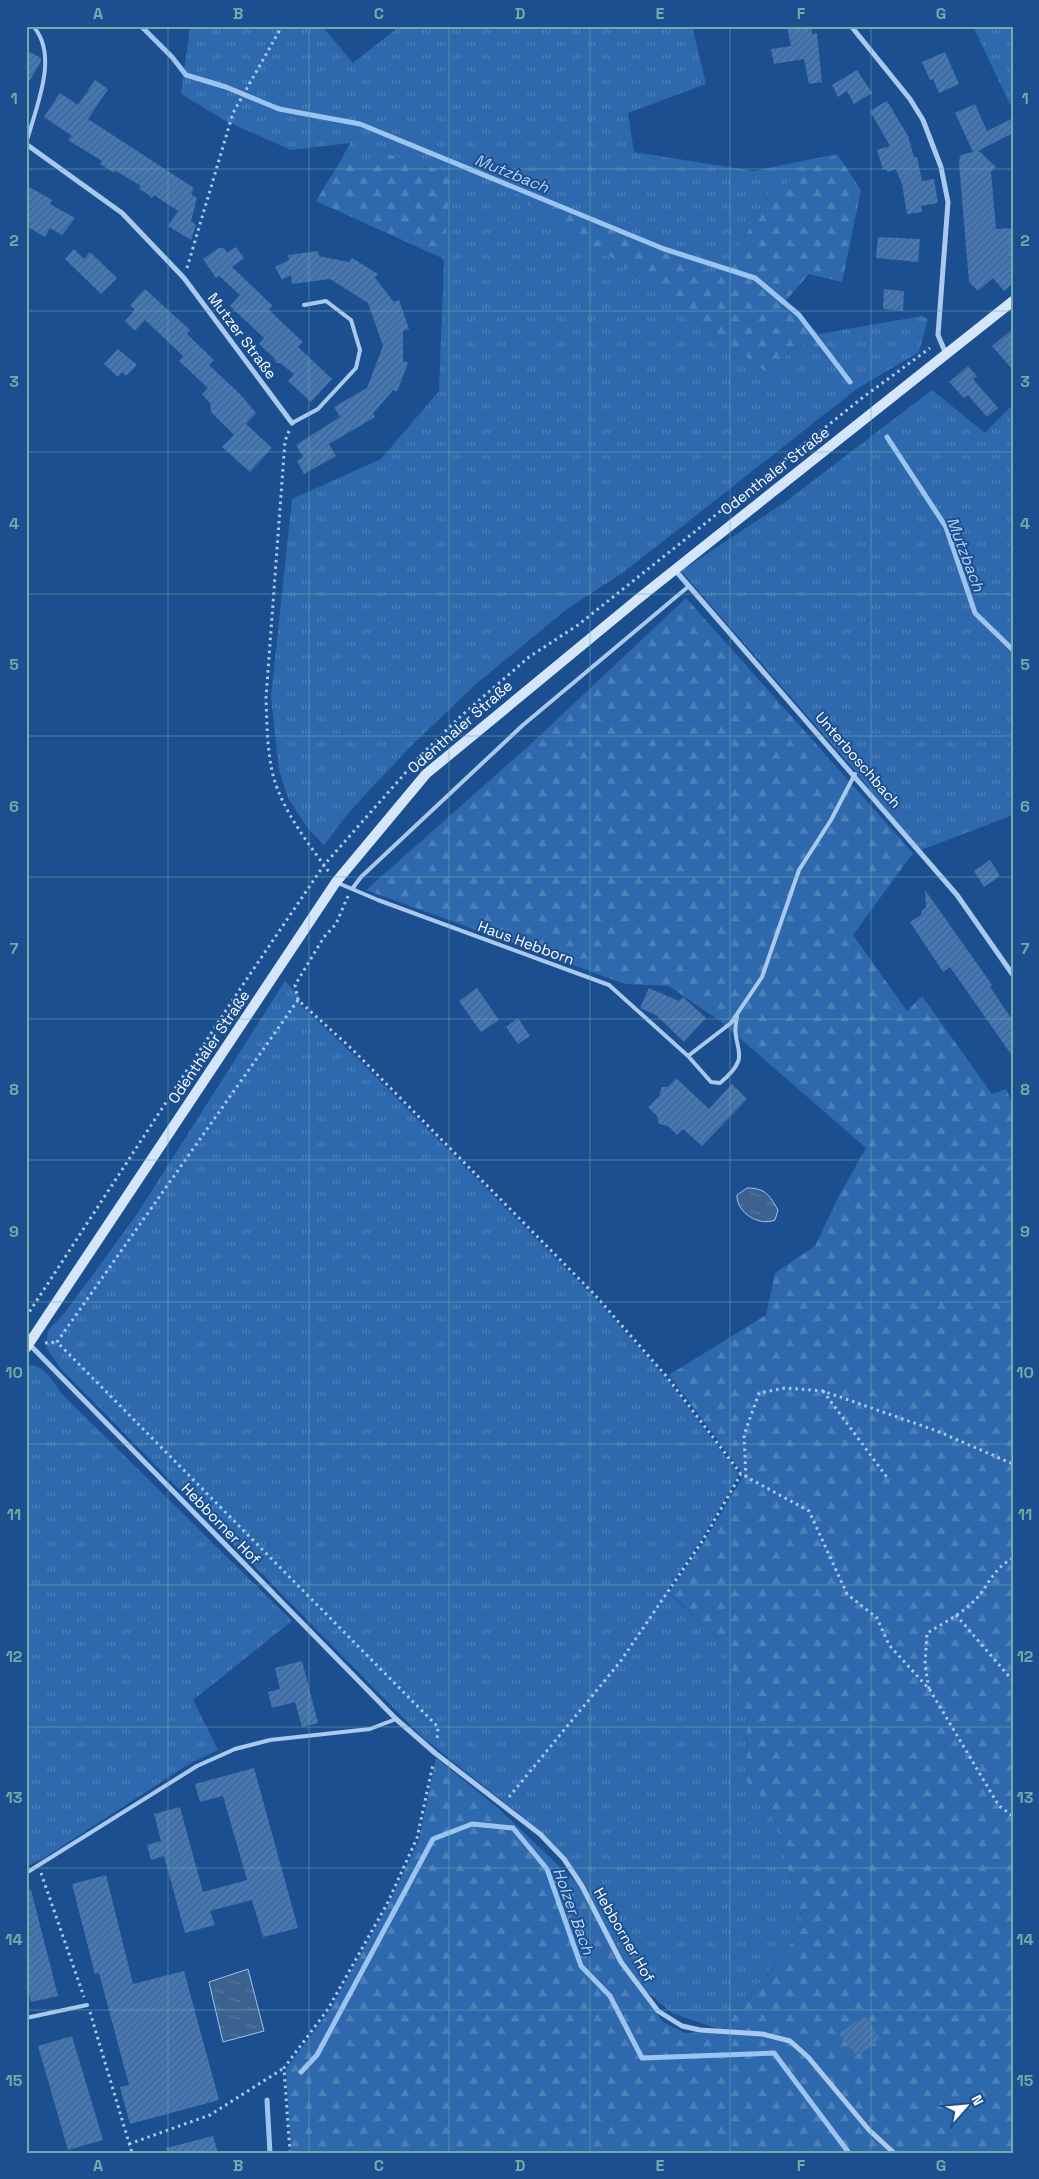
<svg xmlns="http://www.w3.org/2000/svg" width="1039" height="2179" font-family="'Space Grotesk',sans-serif">
	<defs>
		<pattern id="grass-tufts" width="24" height="20" patternUnits="userSpaceOnUse" patternTransform="scale(1.25)"><rect width="24" height="20" fill="#2e69ad"/><path d="M3 7l-1-3M5 7V3M7 7l1-3M15 17l-1-3M17 17v-4M19 17l1-3" fill="none" stroke="#4d80b9"/></pattern>
		<pattern id="forest-firs" width="22" height="20" patternUnits="userSpaceOnUse" patternTransform="scale(1.25)"><rect width="22" height="20" fill="#2e69ad"/><path d="M5 1l3.5 6h-7zM16 11l3.5 6h-7z" fill="#4d80b9"/></pattern>
		<pattern id="water-ripples" width="26" height="14" patternUnits="userSpaceOnUse" patternTransform="scale(1.25)"><rect width="26" height="14" fill="#3c6290"/><path d="M2 4q2-2 4 0t4 0M15 11q2-2 4 0t4 0" fill="none" stroke="#597aa1"/></pattern>
		<pattern id="building-hatch" width="6" height="6" patternUnits="userSpaceOnUse" patternTransform="scale(1.25)"><rect width="6" height="6" fill="#4478b7"/><path d="M-1 1l2-2M0 6l6-6M5 7l2-2" fill="none" stroke="#486282"/></pattern>
	</defs>
	<rect width="100%" height="100%" fill="#1b4f8f"/>
	<path fill="url(#grass-tufts)" d="M190 26H322L353 63 400 26H692L706 84 628 113 634 152 754 171 837 154 769 194 722 277 536 198 516 195 595 252 611 257 774 378 787 353 805 344 835 359 819 334 922 316 928 319 919 352 858 388 624 572 567 609 475 685 411 746 350 811 324 845 307 827 289 800 279 771 271 697 292 499 381 459 439 391 444 259 451 173 382 153 376 167 341 160 350 143 291 150 226 121 181 94Z
		M973 26H1013V111Z
		M932 390 985 433 1013 404V815L916 852 857 773 681 571 785 502Z
		M285 981 301 998 299 1004 353 1054 594 1297 666 1378 739 1474 702 1539 667 1591 724 1645 746 1715 747 1782 771 1807 804 1927 722 2030 672 2013 647 1992 623 1961 584 1884 516 1812 421 1736 61 1369 46 1347 48 1330 64 1314 137 1214Z
		M31 1365C47 1367 54 1384 63 1395L292 1621 193 1700 218 1750 189 1764 44 1858 26 1867V1366Z"/>
	<path fill="url(#forest-firs)" d="M382 152 451 173 444 259 316 201 341 160 376 167Z
		M837 154 861 190 842 282 809 274 782 305 819 334 836 359 805 344 787 353 774 378 611 257 595 252 514 194 536 198 722 277 769 194Z
		M686 598 913 853 853 935 907 1011 922 996 992 1094 1006 1089 1013 1105V2153H291L286 2069 330 2010 388 1905 419 1840 436 1758 499 1809 581 1887 620 1963 663 2022 685 2033 721 2032 804 1927 771 1807 747 1782 746 1715 724 1645 669 1592 705 1540 744 1475 669 1375 766 1315 775 1273 815 1246 839 1196 866 1148 720 1021 669 986 625 984 366 890 533 742Z"/>
	<path fill="url(#water-ripples)" stroke="#9cc4f0" d="M747 1188C766 1188 769 1195 778 1210L775 1220C759 1227 736 1212 737 1195Z
		M248 1969 264 2031 223 2042 209 1982Z"/>
	<g fill="none" stroke-linecap="round" stroke-linejoin="round">
		<path stroke="#9cc4f0" stroke-width="5" d="M141 26 172 57 186 75 226 87 279 109 360 124 664 249 755 278 799 315 850 382
			M887 437 946 527 975 613 1013 650
			M301 2072 317 2055 433 1839 472 1824 513 1828 547 1869 581 1966 610 1996 642 2058 774 2053 849 2153
			M267 2100 270 2153"/>
	</g>
	<path fill="url(#building-hatch)" d="M787 26H811L812 34 817 33 822 82 809 84 804 59 774 64 771 49 791 46Z
		M26 50 41 58V61L26 87Z
		M945 52 959 84 939 93 933 79 930 80 922 62Z
		M857 70 872 93 854 104 847 91 838 97 832 85Z
		M95 80 108 89 88 119 194 188 191 194 197 198 191 221 196 225 191 240 168 226 178 211 154 195 152 198 146 193 139 189 141 186 116 171 114 173 100 164 102 161 68 140 72 136 44 117 60 93 78 105Z
		M887 101 908 136 914 157H917L922 181 934 179 938 203 921 206 922 212 907 214 902 184 896 169 887 172 886 169 883 170 877 150 890 146 870 111Z
		M975 104 987 131 1013 118V133L976 152 979 151 996 167 991 172 996 229 1013 228V283L1004 291 993 278 978 291 969 282 959 163 960 155 973 152 955 113Z
		M26 185 52 200 50 204 75 218 62 235 50 228 45 237 26 226Z
		M878 237 920 239 918 262 876 258Z
		M236 247 244 258 232 267 273 306 269 310 303 342 298 347 332 379 311 402 288 381 294 374 280 363H276L275 359 259 344 264 338 230 306 240 295 219 276 216 278 203 259 219 248H224L227 253Z
		M74 249 84 259 90 252 117 278 101 294 65 259Z
		M318 251 319 256 349 262 352 258 378 274 375 278 394 302 399 300 409 329 403 331V361L408 363 397 392 393 390 383 402 373 413 375 417 329 444 336 456 304 474 297 461 303 457 296 445 340 417 334 407 367 388 383 346 368 303 330 279 292 284 291 275 282 280 275 267 289 260 288 255Z
		M145 289 190 330 187 334 214 360 209 365 241 395 256 413 246 424 272 448 250 472 222 447 234 435 211 412 210 403 202 394 208 388 179 361 183 356 145 320 135 331 125 321 135 310 130 305Z
		M884 289 904 291 903 311 883 309Z
		M1013 329V370L992 346Z
		M118 349 137 365 126 376 122 372 118 377 104 364Z
		M968 366 977 376 973 379 998 408 987 417 968 395 964 398 949 382Z
		M990 860 1000 876 984 887 974 871Z
		M925 890 978 965 992 985 990 987 1013 1021V1057L950 967 943 972 910 922 921 915 922 910 926 908Z
		M477 988 499 1020 481 1032 459 1001Z
		M649 988 679 1001 683 997 706 1018 684 1042 656 1015 640 1008Z
		M518 1018 530 1036 518 1044 506 1027Z
		M676 1078 709 1109 732 1084 747 1099 702 1146 683 1129 677 1135 668 1126 659 1124 657 1116 648 1107 659 1096 662 1087H668Z
		M302 1661 318 1723 302 1727 295 1702 272 1708 268 1692 280 1689 275 1668Z
		M254 1768 298 1928 263 1937 252 1900 210 1911 215 1925 185 1933 164 1856 151 1860 147 1845 161 1841 154 1814 180 1807 203 1892 247 1880 223 1796 200 1802 195 1784Z
		M106 1875 133 1984 184 1971 219 2100 130 2124 120 2087 129 2085 99 1973 95 1974 72 1884Z
		M31 1890 58 1996 31 2002 26 1983V1891Z
		M865 2016 881 2039 856 2056 839 2033Z
		M72 2036 103 2140 68 2150 38 2046Z
		M213 2136 218 2153H166V2148Z"/>
	<g fill="none" stroke-linecap="round" stroke-linejoin="round">
		<path stroke="#a9c9ee" stroke-width="3" stroke-dasharray="2.5 4" stroke-linecap="butt" d="M187 268 233 113 282 26
			M289 431 285 441 266 698C267 724 267 751 273 775 282 810 308 843 329 872
			M348 896 336 924 324 937 295 985 298 1000 352 1049 595 1295 667 1377 741 1474 809 1511 847 1594 877 1618 889 1645 930 1690 999 1806 1013 1816
			M298 1000 57 1342 438 1727 437 1741
			M26 1317 238 992 324 865 423 753 461 716 529 657 578 625 862 398 930 348
			M45 1343 57 1342
			M823 1391 889 1480
			M746 1477 744 1435 759 1393 785 1388 823 1391 937 1431 1013 1464
			M956 1615 1013 1681
			M929 1689 925 1664 927 1633C944 1623 963 1613 976 1599 990 1583 993 1569 1013 1558
			M509 1797 620 1662 703 1540 741 1474
			M41 1873 84 1997
			M90 2012 132 2153
			M129 2144 210 2115 284 2068
			M290 2153 284 2068 328 2009 387 1904 417 1838 433 1764"/>
		<path stroke="#a9c9ee" stroke-width="4" d="M26 144C35 109 60 56 33 26
			M292 423 318 409 356 368 360 350 351 320 326 301 304 305
			M338 883 378 900 609 985 688 1056 731 1023 762 977 799 870 831 820 855 774
			M352 889 361 877 523 725 689 586
			M688 1056 711 1082 720 1083C756 1053 729 1050 737 1017
			M26 1873 197 1766 235 1749 270 1740 370 1729 396 1719
			M26 2018 87 2005"/>
		<path stroke="#a9c9ee" stroke-width="5" d="M851 26 910 99 923 120 941 167 948 202 938 335 946 354
			M26 144 122 213 184 278 292 423
			M675 570 957 895 1013 975
			M30 1345 396 1719 435 1753 540 1834 564 1859 582 1886 621 1962 658 2011 682 2026 700 2030 762 2034 790 2041 808 2057 869 2130 894 2153"/>
		<path stroke="#d6e6fa" stroke-width="10" d="M26 1348 336 882 426 774 638 599 1013 301"/>
	</g>
	<path fill="none" stroke="#6fada8" stroke-width="1" stroke-opacity="0.55" d="M168 26V2153M309 26V2153M449 26V2153M590 26V2153M730 26V2153M871 26V2153M26 169H1013M26 311H1013M26 452H1013M26 594H1013M26 736H1013M26 877H1013M26 1019H1013M26 1160H1013M26 1302H1013M26 1444H1013M26 1585H1013M26 1727H1013M26 1868H1013M26 2010H1013"/>
	<g text-anchor="middle" stroke-width="4" stroke-linejoin="round" paint-order="stroke">
		<g font-size="15" fill="#fff" stroke="#1b4f8f">
			<text transform="translate(242 336) rotate(53)" y="5">Mutzer Straße</text>
			<text transform="translate(775 471) rotate(-38)" y="5">Odenthaler Straße</text>
			<text transform="translate(460 727) rotate(-41)" y="5">Odenthaler Straße</text>
			<text transform="translate(858 760) rotate(49)" y="5">Unterboschbach</text>
			<text transform="translate(526 943) rotate(20)" y="5">Haus Hebborn</text>
			<text transform="translate(209 1047) rotate(-56)" y="5">Odenthaler Straße</text>
			<text transform="translate(221 1524) rotate(46)" y="5">Hebborner Hof</text>
			<text transform="translate(624 1935) rotate(60)" y="5">Hebborner Hof</text>
		</g>
		<g font-size="16" font-style="italic" fill="#b5d3f5" stroke="#1b4f8f">
			<text transform="translate(512 173) rotate(22)" y="6">Mutzbach</text>
			<text transform="translate(966 554) rotate(69)" y="6">Mutzbach</text>
			<text transform="translate(574 1911) rotate(70)" y="6">Holzer Bach</text>
		</g>
	</g>
	<rect width="1039" height="2179" fill="none" stroke="#1b4f8f" stroke-width="55"/>
	<g transform="translate(966 2106) rotate(63)" stroke="#1b4f8f" stroke-width="4" paint-order="stroke">
	<path d="M0-4L9 19L0 12L-9 19Z" fill="#ffffff"/>
	<text y="-8" font-size="14" font-weight="bold" text-anchor="middle" fill="#ffffff">N</text>
	</g>
	<rect x="28" y="28" width="984" height="2124" fill="none" stroke="#6fada8" stroke-width="2"/>
	<g font-size="16" text-anchor="middle" font-weight="bold" fill="#6fada8">
		<text x="98" y="19">A</text>
		<text x="238" y="19">B</text>
		<text x="379" y="19">C</text>
		<text x="520" y="19">D</text>
		<text x="660" y="19">E</text>
		<text x="801" y="19">F</text>
		<text x="941" y="19">G</text>
		<text x="14" y="104">1</text>
		<text x="1025" y="104">1</text>
		<text x="14" y="246">2</text>
		<text x="1025" y="246">2</text>
		<text x="14" y="387">3</text>
		<text x="1025" y="387">3</text>
		<text x="14" y="529">4</text>
		<text x="1025" y="529">4</text>
		<text x="14" y="670">5</text>
		<text x="1025" y="670">5</text>
		<text x="14" y="812">6</text>
		<text x="1025" y="812">6</text>
		<text x="14" y="954">7</text>
		<text x="1025" y="954">7</text>
		<text x="14" y="1095">8</text>
		<text x="1025" y="1095">8</text>
		<text x="14" y="1237">9</text>
		<text x="1025" y="1237">9</text>
		<text x="14" y="1378">10</text>
		<text x="1025" y="1378">10</text>
		<text x="14" y="1520">11</text>
		<text x="1025" y="1520">11</text>
		<text x="14" y="1662">12</text>
		<text x="1025" y="1662">12</text>
		<text x="14" y="1803">13</text>
		<text x="1025" y="1803">13</text>
		<text x="14" y="1945">14</text>
		<text x="1025" y="1945">14</text>
		<text x="14" y="2086">15</text>
		<text x="1025" y="2086">15</text>
		<text x="98" y="2171">A</text>
		<text x="238" y="2171">B</text>
		<text x="379" y="2171">C</text>
		<text x="520" y="2171">D</text>
		<text x="660" y="2171">E</text>
		<text x="801" y="2171">F</text>
		<text x="941" y="2171">G</text>
	</g>
</svg>
